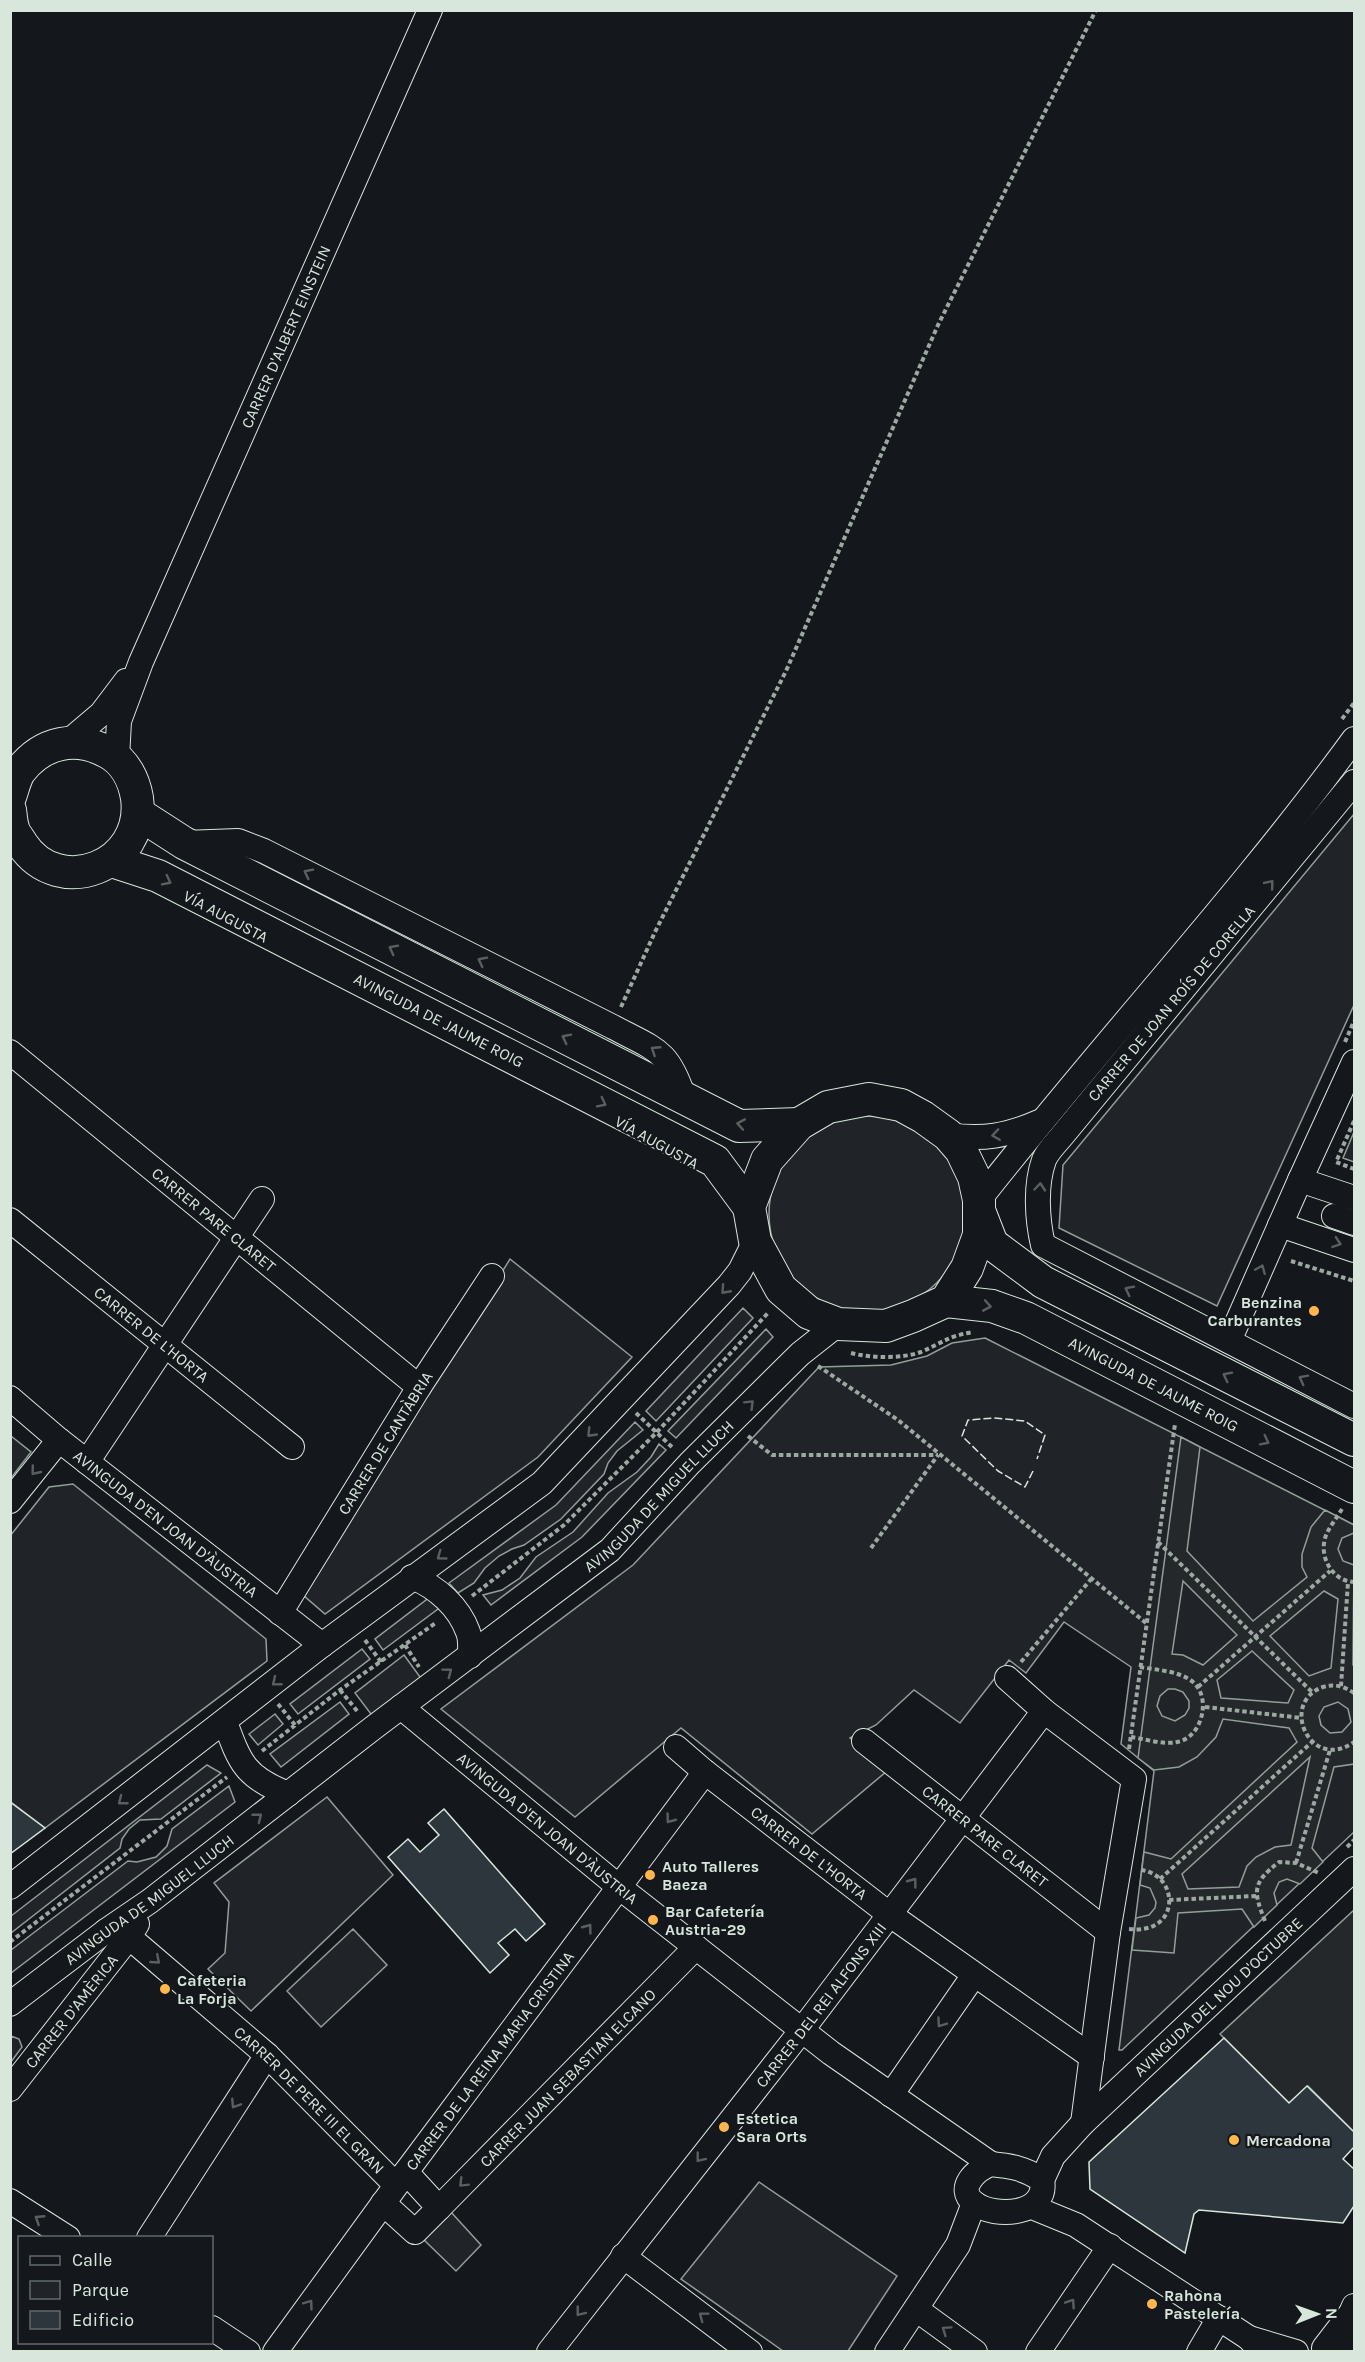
<svg xmlns="http://www.w3.org/2000/svg" width="1365" height="2362" font-family="Karla,sans-serif">
	<rect width="100%" height="100%" fill="#14181c"/>
	<path fill="#202428" stroke="#939e99" stroke-width="1.5" d="M1354 814V1005L1217 1306 1059 1228 1063 1165Z
		M769 1214a98 98 0 1 1 196 0a98 98 0 1 1-196 0Z
		M1354 1132V1162L1343 1158Z
		M510 1259 632 1357 538 1457 325 1614 303 1595Z
		M743 1308 753 1318 656 1421 646 1411Z
		M766 1329 773 1337 676 1438 668 1431Z
		M985 1338 1354 1525V1832L1122 2050H1119L1154 1771 1121 1744 1131 1667 1064 1622 1026 1673 1009 1660 960 1723 914 1690 876 1725 850 1738 887 1771 812 1834 681 1728 575 1817 441 1709 633 1565 819 1367 891 1365 927 1356 952 1343Z
		M635 1422 643 1430 617 1451 608 1463 604 1474 561 1519 524 1545 512 1549 499 1556 485 1568 474 1583 458 1593 449 1583 556 1505Z
		M11 1436 31 1452 11 1478H10Z
		M659 1444 666 1450 582 1537 491 1605 483 1595 502 1590 520 1578 536 1557 573 1532 608 1493 637 1472 651 1457Z
		M73 1484 266 1639 267 1661 45 1828 11 1802 10 1536 49 1487Z
		M430 1597 442 1606 383 1650 375 1639Z
		M362 1649 370 1659 298 1714 290 1704Z
		M404 1655 423 1681 374 1718 355 1693Z
		M340 1702 349 1714 281 1767 270 1754Z
		M275 1714 283 1724 258 1745 249 1734Z
		M207 1765 221 1773 161 1819 140 1820 129 1829 122 1839 120 1848 11 1933V1916Z
		M229 1786 235 1802 11 1973V1950L128 1861 137 1862 156 1857 167 1846 172 1829Z
		M327 1797 393 1875 251 2011 208 1969 225 1953 229 1902 214 1883Z
		M353 1929 387 1965 321 2027 287 1991Z
		M11 2036 19 2039 22 2047 11 2062Z
		M759 2182 897 2276 848 2351H783L681 2279Z
		M450 2211 481 2245 456 2271 422 2238Z"/>
	<path fill="#24282b" stroke="#939e99" stroke-width="1.5" fill-rule="evenodd" d="M1181 1437 1200 1447 1187 1551 1253 1621 1307 1577 1302 1567V1554L1311 1527 1325 1510 1354 1525V1533L1342 1538 1338 1549 1343 1561 1354 1565 1353 1665 1354 1666V1764L1334 1767 1312 1848 1323 1862 1300 1884 1287 1879 1279 1882 1274 1893 1277 1905 1254 1927 1242 1909 1178 1913 1174 1953 1132 1950 1136 1918 1149 1915 1155 1908 1156 1902 1150 1888 1140 1885 1144 1852 1171 1859 1297 1742 1289 1728 1223 1719 1216 1737 1197 1757 1179 1767 1154 1770 1138 1758ZM1183 1581 1237 1635 1203 1665 1183 1655 1172 1654ZM1324 1591 1338 1599 1331 1668 1309 1676 1270 1636ZM1252 1651 1294 1690 1288 1703 1221 1698 1217 1680ZM1168 1689H1175L1183 1692 1189 1701V1708L1185 1715 1175 1721 1162 1716 1157 1706 1160 1696ZM1338 1702 1348 1709 1351 1722 1342 1732 1330 1733 1321 1725 1319 1716 1324 1707ZM1310 1757 1291 1845 1275 1847 1256 1857 1247 1866 1239 1887 1188 1889 1182 1874Z
		M1354 1910V2132L1308 2086 1289 2103 1220 2034Z"/>
	<path fill="#2c363c" stroke="#d8e6dc" stroke-width="1.5" d="M10 1802 45 1828 10 1854Z
		M444 1809 545 1924 526 1941 515 1929 498 1943 509 1955 490 1973 388 1857 408 1839 420 1852 439 1835 428 1823Z
		M1224 2038 1289 2103 1307 2086 1354 2132V2147L1343 2159 1354 2169V2206L1343 2223 1199 2210 1194 2214 1185 2253 1090 2189 1089 2162Z"/>
	<g fill="none" stroke-linecap="round" stroke-linejoin="round">
		<g stroke="#d8e6dc" stroke-width="26">
			<g id="minor">
				<path d="M68 742 101 714 126 681"/>
				<path id="s1" d="M117 758 119 721 141 662 430 10"/>
				<path d="M1354 782 1061 1137C1055 1144 1047 1152 1044 1160 1035 1185 1037 1219 1043 1245L1354 1406"/>
				<path d="M184 843 238 841 264 851 613 1027C656 1050 668 1049 684 1098"/>
				<path id="s2" d="M10 1052 419 1387"/>
				<path d="M948 1135C983 1140 1007 1136 1039 1122"/>
				<path d="M1300 1180 1354 1198"/>
				<path d="M979 1200C1101 1044 1237 899 1354 739"/>
				<path d="M1334 1216 1354 1223"/>
				<path id="s3" d="M10 1220 292 1447"/>
				<path d="M1280 1225 1354 1250"/>
				<path d="M1229 1341 1300 1180 1354 1062"/>
				<path id="s4" d="M10 1398 59 1440 322 1645"/>
				<path d="M87 1462 262 1199"/>
				<path d="M10 1501 59 1440"/>
				<path d="M412 1577C437 1587 459 1607 468 1632 471 1639 470 1648 470 1656"/>
				<path id="s5" d="M280 1613 419 1387 492 1276"/>
				<path d="M1007 1678 1044 1711 1134 1779 1108 1932 1083 2123"/>
				<path id="s6" d="M401 1707 619 1887 831 2053 991 2164"/>
				<path d="M225 1722C240 1763 245 1777 288 1794"/>
				<path id="s7" d="M864 1741 1108 1932"/>
				<path id="s8" d="M676 1747 705 1772 889 1914 1092 2057"/>
				<path d="M10 1887 322 1645 542 1483 729 1285 740 1271 755 1241"/>
				<path id="s9" d="M106 1931 129 1937 267 2055 396 2185"/>
				<path id="s10" d="M10 2004 106 1931 150 1901 373 1728 610 1550 690 1463 800 1354 838 1324"/>
				<path id="s11" d="M10 2089 129 1937 137 1924"/>
				<path d="M891 2095 974 1975"/>
				<path d="M991 2164C1010 2166 1025 2168 1042 2180 1049 2215 995 2219 974 2203 955 2188 977 2169 991 2164Z"/>
				<path id="s12" d="M1042 2180 1053 2156 1083 2123 1354 1869"/>
				<path d="M10 2201 68 2238"/>
				<path d="M383 2203 415 2232 439 2208 406 2172"/>
				<path d="M1032 2207 1076 2225 1249 2338 1261 2352"/>
				<path id="s13" d="M439 2208 696 1947"/>
				<path d="M149 2238 267 2055"/>
				<path d="M623 2256 750 2352"/>
				<path d="M916 2309 975 2352"/>
				<path d="M212 2328 248 2352"/>
				<path d="M1249 2338 1296 2352"/>
				<path d="M1324 2348 1351 2313 1354 2306"/>
				<path id="s14" d="M275 2352 406 2172 705 1772"/>
				<path id="s15" d="M549 2352 802 2030 1044 1711"/>
				<path d="M887 2352 958 2245 974 2203"/>
				<path d="M1038 2352 1110 2246"/>
				<path d="M1199 2352 1219 2318"/>
				<path d="M1348 2352 1351 2313"/>
			</g>
		</g>
		<g stroke="#d8e6dc" stroke-width="34">
			<g id="major">
				<path d="M10 797C13 789 15 778 20 771 43 741 77 735 109 753 125 762 134 780 137 798 146 866 59 900 22 844 19 839 14 833 13 828 11 822 11 816 10 810"/>
				<path d="M139 814 184 843 739 1126 799 1124"/>
				<path id="s16" d="M112 861 158 876 715 1161 749 1207"/>
				<path d="M869 1099 901 1105 923 1117 948 1135 961 1150 974 1177 979 1200V1235L967 1268 946 1301 913 1316 886 1326 838 1324 809 1313 781 1289 755 1241 749 1207 767 1160 799 1124 828 1107Z"/>
				<path d="M980 1213 992 1244 1043 1282 1354 1440"/>
				<path id="s17" d="M946 1301 992 1306 1026 1318 1354 1487"/>
			</g>
		</g>
		<path stroke="#9da8a2" stroke-width="4" stroke-dasharray="4.5 3" stroke-linecap="butt" d="M1342 719 1354 703
			M621 1007 655 932 786 671 938 325 1096 10
			M1345 1042 1354 1021
			M1354 1121 1336 1162 1354 1169
			M1291 1261 1354 1281
			M851 1353C870 1358 902 1359 921 1352 942 1343 948 1336 973 1332
			M818 1366 898 1420 1146 1623
			M636 1413 674 1449
			M748 1436 772 1455H938
			M1342 1509C1337 1517 1331 1525 1327 1533 1317 1554 1331 1581 1354 1582
			M1158 1542 1313 1693
			M871 1548 938 1455
			M472 1596 564 1525 657 1432 768 1313
			M365 1640 381 1662
			M405 1645 419 1667
			M1021 1662 1092 1578
			M1341 1686 1348 1582
			M1198 1687 1330 1571
			M340 1690 358 1712
			M1354 1693C1345 1687 1335 1683 1323 1687 1278 1703 1311 1773 1354 1742
			M278 1704 295 1725
			M1205 1707 1302 1718
			M1131 1737C1145 1739 1164 1745 1177 1742 1202 1738 1212 1698 1193 1682 1180 1671 1157 1670 1140 1667
			M1129 1749 1175 1424
			M262 1751 340 1690 437 1622
			M1347 1847 1354 1840
			M1296 1863 1330 1750
			M1160 1879 1312 1742
			M1169 1900 1256 1896
			M1265 1921C1253 1891 1252 1883 1279 1862L1296 1863 1319 1873
			M1129 1929C1181 1935 1180 1875 1141 1870
			M10 1942 227 1777"/>
		<use href="#minor" stroke="#14181c" stroke-width="24"/>
		<use href="#major" stroke="#14181c" stroke-width="32"/>
		<path stroke="#d8e6dc" stroke-width="1.5" stroke-dasharray="8 3" stroke-linecap="butt" d="M1033 1471 1025 1487 998 1471 962 1436 968 1420 994 1418 1025 1421 1045 1435 1037 1459"/>
	</g>
	<defs><path id="oneway-chevron" d="M-2-3.5L2.5 0L-2 3.5" fill="none" stroke-width="1.6" stroke-linecap="round" stroke-linejoin="round" transform="scale(1.5)"/></defs>
	<g stroke="#59605f">
		<use href="#oneway-chevron" transform="translate(308 873) rotate(-153)"/>
		<use href="#oneway-chevron" transform="translate(167 881) rotate(27)"/>
		<use href="#oneway-chevron" transform="translate(1270 884) rotate(-50)"/>
		<use href="#oneway-chevron" transform="translate(393 949) rotate(-153)"/>
		<use href="#oneway-chevron" transform="translate(482 961) rotate(-153)"/>
		<use href="#oneway-chevron" transform="translate(566 1038) rotate(-153)"/>
		<use href="#oneway-chevron" transform="translate(655 1050) rotate(-147)"/>
		<use href="#oneway-chevron" transform="translate(602 1103) rotate(27)"/>
		<use href="#oneway-chevron" transform="translate(741 1124) rotate(-170)"/>
		<use href="#oneway-chevron" transform="translate(996 1135) rotate(172)"/>
		<use href="#oneway-chevron" transform="translate(1040 1187) rotate(-85)"/>
		<use href="#oneway-chevron" transform="translate(1337 1243) rotate(19)"/>
		<use href="#oneway-chevron" transform="translate(1261 1269) rotate(-67)"/>
		<use href="#oneway-chevron" transform="translate(725 1290) rotate(132)"/>
		<use href="#oneway-chevron" transform="translate(1129 1290) rotate(-153)"/>
		<use href="#oneway-chevron" transform="translate(987 1306) rotate(10)"/>
		<use href="#oneway-chevron" transform="translate(1227 1376) rotate(-153)"/>
		<use href="#oneway-chevron" transform="translate(1303 1379) rotate(-153)"/>
		<use href="#oneway-chevron" transform="translate(750 1404) rotate(-45)"/>
		<use href="#oneway-chevron" transform="translate(591 1433) rotate(134)"/>
		<use href="#oneway-chevron" transform="translate(1265 1441) rotate(27)"/>
		<use href="#oneway-chevron" transform="translate(35 1471) rotate(129)"/>
		<use href="#oneway-chevron" transform="translate(441 1556) rotate(144)"/>
		<use href="#oneway-chevron" transform="translate(448 1672) rotate(-37)"/>
		<use href="#oneway-chevron" transform="translate(276 1682) rotate(141)"/>
		<use href="#oneway-chevron" transform="translate(122 1801) rotate(142)"/>
		<use href="#oneway-chevron" transform="translate(258 1817) rotate(-38)"/>
		<use href="#oneway-chevron" transform="translate(670 1819) rotate(127)"/>
		<use href="#oneway-chevron" transform="translate(913 1882) rotate(-53)"/>
		<use href="#oneway-chevron" transform="translate(588 1928) rotate(-53)"/>
		<use href="#oneway-chevron" transform="translate(156 1960) rotate(41)"/>
		<use href="#oneway-chevron" transform="translate(941 2023) rotate(125)"/>
		<use href="#oneway-chevron" transform="translate(235 2104) rotate(123)"/>
		<use href="#oneway-chevron" transform="translate(700 2158) rotate(128)"/>
		<use href="#oneway-chevron" transform="translate(463 2183) rotate(135)"/>
		<use href="#oneway-chevron" transform="translate(39 2219) rotate(-147)"/>
		<use href="#oneway-chevron" transform="translate(1071 2303) rotate(-56)"/>
		<use href="#oneway-chevron" transform="translate(309 2304) rotate(-54)"/>
		<use href="#oneway-chevron" transform="translate(580 2312) rotate(128)"/>
		<use href="#oneway-chevron" transform="translate(703 2316) rotate(-143)"/>
		<use href="#oneway-chevron" transform="translate(946 2330) rotate(-145)"/>
	</g>
	<g fill="#ffb74d" stroke="#14181c" stroke-width="2">
		<circle cx="1314" cy="1311" r="6"/>
		<circle cx="650" cy="1875" r="6"/>
		<circle cx="653" cy="1920" r="6"/>
		<circle cx="165" cy="1989" r="6"/>
		<circle cx="724" cy="2127" r="6"/>
		<circle cx="1234" cy="2140" r="6"/>
		<circle cx="1152" cy="2304" r="6"/>
	</g>
	<g text-anchor="middle" stroke-width="4.5" stroke-linejoin="round" paint-order="stroke">
		<g font-size="16" fill="#d8e6dc" stroke="#14181c">
			<text dy="6" stroke="none"><textPath href="#s1" startOffset="456">CARRER D'ALBERT EINSTEIN</textPath></text>
			<text transform="translate(226 916) rotate(28)" y="6">VÍA AUGUSTA</text>
			<text transform="translate(1171 1003) rotate(-50)" y="6">CARRER DE JOAN ROÍS DE CORELLA</text>
			<text dy="6" stroke="none"><textPath href="#s16" startOffset="364">AVINGUDA DE JAUME ROIG</textPath></text>
			<text transform="translate(657 1142) rotate(29)" y="6">VÍA AUGUSTA</text>
			<text dy="6" stroke="none"><textPath href="#s2" startOffset="264">CARRER PARE CLARET</textPath></text>
			<text dy="6" stroke="none"><textPath href="#s3" startOffset="182">CARRER DE L'HORTA</textPath></text>
			<text dy="6" stroke="none"><textPath href="#s17" startOffset="226">AVINGUDA DE JAUME ROIG</textPath></text>
			<text dy="6" stroke="none"><textPath href="#s5" startOffset="200">CARRER DE CANTÀBRIA</textPath></text>
			<text dy="6" stroke="none"><textPath href="#s10" startOffset="825">AVINGUDA DE MIGUEL LLUCH</textPath></text>
			<text dy="6" stroke="none"><textPath href="#s4" startOffset="200">AVINGUDA D'EN JOAN D'ÀUSTRIA</textPath></text>
			<text dy="6" stroke="none"><textPath href="#s6" startOffset="190">AVINGUDA D'EN JOAN D'ÀUSTRIA</textPath></text>
			<text dy="6" stroke="none"><textPath href="#s7" startOffset="154">CARRER PARE CLARET</textPath></text>
			<text dy="6" stroke="none"><textPath href="#s8" startOffset="170">CARRER DE L'HORTA</textPath></text>
			<text dy="6" stroke="none"><textPath href="#s10" startOffset="174">AVINGUDA DE MIGUEL LLUCH</textPath></text>
			<text dy="6" stroke="none"><textPath href="#s12" startOffset="256">AVINGUDA DEL NOU D'OCTUBRE</textPath></text>
			<text dy="6" stroke="none"><textPath href="#s15" startOffset="441">CARRER DEL REI ALFONS XIII</textPath></text>
			<text dy="6" stroke="none"><textPath href="#s11" startOffset="99">CARRER D'AMÈRICA</textPath></text>
			<text dy="6" stroke="none"><textPath href="#s14" startOffset="362">CARRER DE LA REINA MARIA CRISTINA</textPath></text>
			<text dy="6" stroke="none"><textPath href="#s13" startOffset="183">CARRER JUAN SEBASTIAN ELCANO</textPath></text>
			<text dy="6" stroke="none"><textPath href="#s9" startOffset="267">CARRER DE PERE III EL GRAN</textPath></text>
		</g>
		<g font-size="16" font-weight="bold" fill="#d8e6dc" stroke="#14181c" text-anchor="start">
			<text x="1302" y="1308" text-anchor="end">Benzina<tspan x="1302" dy="18">Carburantes</tspan></text>
			<text x="662" y="1872">Auto Talleres<tspan x="662" dy="18">Baeza</tspan></text>
			<text x="665" y="1917">Bar Cafetería<tspan x="665" dy="18">Austria-29</tspan></text>
			<text x="177" y="1986">Cafeteria<tspan x="177" dy="18">La Forja</tspan></text>
			<text x="736" y="2124">Estetica<tspan x="736" dy="18">Sara Orts</tspan></text>
			<text x="1246" y="2146">Mercadona</text>
			<text x="1164" y="2301">Rahona<tspan x="1164" dy="18">Pastelería</tspan></text>
		</g>
	</g>
	<rect width="1365" height="2362" fill="none" stroke="#d8e6dc" stroke-width="24"/>
	<rect x="18" y="2236" width="195" height="108" fill="#14181c" stroke="#626a69" stroke-width="1.5"/>
	<rect x="30" y="2256" width="30" height="9" fill="#14181c" stroke="#626a69" stroke-width="1.5"/>
	<text x="72" y="2266" font-size="18" fill="#d8e6dc">Calle</text>
	<rect x="30" y="2281" width="30" height="18" fill="#202428" stroke="#626a69" stroke-width="1.5"/>
	<text x="72" y="2296" font-size="18" fill="#d8e6dc">Parque</text>
	<rect x="30" y="2311" width="30" height="18" fill="#2c363c" stroke="#626a69" stroke-width="1.5"/>
	<text x="72" y="2326" font-size="18" fill="#d8e6dc">Edificio</text>
	<g transform="translate(1317 2314) rotate(89)" stroke="#14181c" stroke-width="4.5" paint-order="stroke">
	<path d="M0-4.5L10 22L0 15L-10 22Z" fill="#d8e6dc"/>
	<text y="-9" font-size="16" font-weight="bold" text-anchor="middle" fill="#d8e6dc">N</text>
	</g>
</svg>
